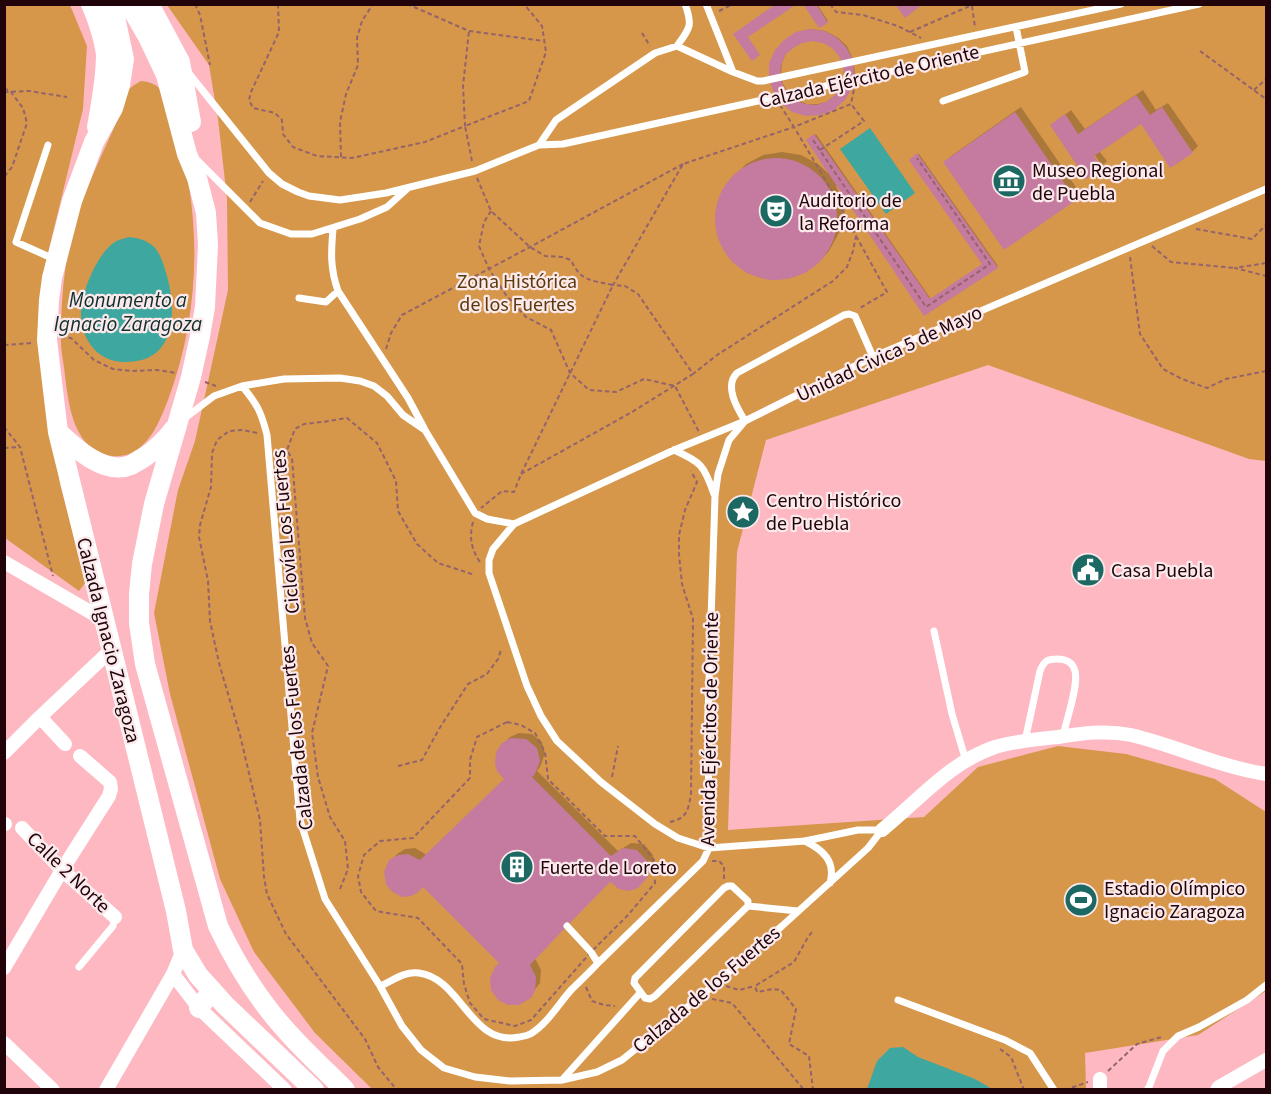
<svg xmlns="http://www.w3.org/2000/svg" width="1271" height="1094" font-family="'Source Sans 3',sans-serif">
	<rect width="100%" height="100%" fill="#fdb8c2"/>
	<path fill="#d6974a" d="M5 5H70L87 46 83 109 42 278V368L60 484 86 582 79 591 5 538Z
		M167 5H1266V461L1249 459 988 365 766 440 737 552 728 830 924 817 978 767 1058 746 1126 754 1215 779 1266 812V991L1198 1035 1085 1053 1086 1089H372L315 1033 254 952 220 879 170 694 154 613 178 490 195 441 228 290 227 199 218 119 209 65Z
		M141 81C167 83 167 103 174 124 203 213 201 312 168 400 160 420 151 445 129 454 115 459 97 455 87 444 71 426 68 399 65 376 64 363 60 349 61 335 61 297 65 255 76 219 86 188 100 159 113 130 116 123 119 117 122 109 124 104 125 97 127 92 131 86 136 84 141 81Z"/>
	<path fill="#3ea7a0" d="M870 128 915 193 886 214 840 149Z
		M129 237C138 238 147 240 154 247 161 254 164 266 167 276 177 312 176 363 125 362 111 362 98 356 90 344 84 336 81 324 81 314 81 293 96 257 112 244 117 240 122 239 129 237Z
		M903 1047 918 1057 975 1079 992 1089H867L877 1061 890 1048Z"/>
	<path fill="#0003" fill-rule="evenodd" d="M804 4H817L828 21 820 26Z
		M812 29 825 31 837 37 847 46 853 59 855 72 852 86 845 98 806 114 770 78 798 32ZM813 40 824 42 833 47 840 56 844 66 845 77 836 96 829 101 818 104H807L797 100 789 94 783 84 781 74 782 63 786 53 802 41Z
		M1143 90 1156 110 1168 103 1198 146 1192 152 1141 122 1099 151 1107 161 1102 166 1091 149 1052 125 1071 110 1085 129Z
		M1021 107 1080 193 1075 199 945 162 951 156Z
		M816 134 931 299 984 264 911 160 919 154 998 266 925 314 838 185 836 186 840 195 843 214 839 233 829 251 823 258 807 271 787 279H767L747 273 731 260 720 242 716 222 718 203 726 185 746 164 763 155 782 152 801 155 818 164 828 173 829 172 808 140Z
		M519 733 532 734 542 742 545 754 540 767 537 771 618 851 631 843 644 844 653 855V870L644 880H610L535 958 541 970 540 983 530 996 501 963 423 885 391 861 397 854 405 849 415 848 427 855 506 779 503 744 510 737Z"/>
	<path fill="#c47b9f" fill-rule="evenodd" d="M776 4H797L748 37 760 55 752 61 733 34Z
		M803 4H816L828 23 819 28Z
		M895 4H923L905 18Z
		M810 29 824 31 836 37 846 47 853 60 854 74 852 88 845 100 834 110 820 115 806 116 792 112 781 103 773 91 769 78V63L775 50 784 40 796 32ZM813 41 823 43 832 48 839 56 843 66 844 77 840 87 835 95 826 102 816 105 806 104 796 101 788 94 783 85 780 75 781 65 785 55 793 48 802 43Z
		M1136 95 1150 115 1162 107 1193 153 1170 168 1141 124 1094 156 1102 168 1086 179 1050 125 1065 114 1078 134Z
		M1015 112 1076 200 1004 250 943 162Z
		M814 134 930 299 982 264 909 160 917 153 998 268 924 316 806 140Z
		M715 219a61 61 0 1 1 122 0a61 61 0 1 1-122 0Z
		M511 738 526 739 537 748 540 761 535 774 532 777 611 856 623 848 637 850 648 862V877L638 888 629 891 619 889 610 882 567 926 530 965 536 977 535 991 531 998 519 1005H508L498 1000 491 990 490 978 495 967 499 963 423 887 417 893 411 896 402 897 391 891 386 884 384 872 389 860 398 855 408 854 420 860 504 779 497 771 495 764 496 752 502 743Z"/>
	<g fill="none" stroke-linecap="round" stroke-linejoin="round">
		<path stroke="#94636b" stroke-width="2" stroke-dasharray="4.5 3" stroke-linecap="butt" d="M195 4 200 15 210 65
			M278 4 279 32 251 92 249 100 253 108 275 113 282 120 283 134 293 147 317 156 352 158 425 142 465 126 463 86 469 31
			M407 4 469 31 544 41
			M830 4 836 12 863 15 898 26 921 38
			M972 6 975 27
			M719 11 733 4
			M910 32 972 5
			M642 33 650 46
			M1200 51 1266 99
			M4 88 11 92 23 108 27 123 12 167 4 177
			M1254 90 1266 79
			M4 92 29 91 67 97
			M780 105 794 127 851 104 854 89
			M813 140 926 307 990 264 917 158
			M820 150 864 121 851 104
			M341 157 340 122 346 94 358 65 357 38 362 21 373 4
			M472 161 465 126 529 101 546 52 542 26 524 4
			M477 178 491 211 530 247 545 256 562 257 571 260C581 282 591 280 613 285L521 474 514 492 502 491 481 508
			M250 202 263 181
			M839 203 849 197
			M491 211 484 222 479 246 489 269 506 295 526 317 551 330 570 373 589 390 616 392 644 379 675 386 699 432
			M1196 229 1252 239 1266 225
			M856 236 887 292 860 308
			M1152 246 1171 262 1235 268
			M1130 257 1140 334 1163 369 1182 379 1207 388 1226 379 1266 371
			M1266 263 1235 268 1266 276
			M61 337 71 338 94 360 113 369 131 371 157 370 176 373
			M4 345 32 343
			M386 349 391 333 402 315 530 247 683 164
			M205 382 216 386
			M4 427 20 447 53 576
			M257 433 243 430 229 431 217 440 212 453 211 487 200 525 199 537 208 581 210 621 219 663 240 735 260 820 264 877 267 894 286 934 365 1039 378 1067 397 1090
			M4 448 20 447
			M521 474 632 412 693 374 638 294 625 286 613 285 683 164 794 127 839 203 856 236 853 251 847 267 833 281 717 355 693 374
			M473 522C469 537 471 549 480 562
			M507 722 521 725 535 733 545 752 548 779 605 836H635L654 860 655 883 628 915 591 952 531 1020 515 1026 484 1019 470 1003 464 984 462 964 418 918 376 911 361 892 358 876 364 855 380 841 413 838 470 778V760L477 737Z
			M398 766 422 760 439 729 468 684 487 674 498 659 501 650
			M612 777 618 746
			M670 822C687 818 688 811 691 794L693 619 682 584 679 555V535L685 510 697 482 691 471
			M712 861H719L724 866V879
			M340 889 348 869 345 841 330 817 318 777 312 733 328 666 312 643 305 618 292 459 287 450 295 429 304 424 322 422 347 418 377 443 396 481 398 511 417 544 438 563 475 575
			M812 932 808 937 794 962 755 986 757 992 773 989 781 990 796 1009 789 1044 809 1056 813 1090
			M726 986 739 990 755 986
			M586 987 592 1001 604 1005 615 1006
			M712 999 732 1003 804 1090
			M1000 1049 1011 1057 1024 1090
			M1108 1071 1137 1044 1162 1037
			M1065 1090 1088 1082"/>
		<path stroke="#fff" stroke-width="7" d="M706 4 733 72
			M677 46C690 28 693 26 685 4
			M187 71 269 173 282 184 298 192 309 196 340 200 386 193 475 171 539 145 556 120 655 53 677 46 733 72 757 81H763L1121 4
			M943 101 1025 72 1016 27
			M48 145 16 242 54 259
			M539 145 563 144C775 98 987 49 1199 4
			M197 160 260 223 291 234H312L360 219 387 207 407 189
			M333 229C331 252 330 268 338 291L408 398 424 428
			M299 298 326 302 338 291
			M242 386 284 379 340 378 360 381 374 386 387 396 403 415 425 430 475 513 487 519 514 524
			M185 418 214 396 242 386C257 404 261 411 267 435L300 820 325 899 380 986 402 1026 421 1050 444 1068 475 1077 510 1081 562 1080 597 1072 622 1060 701 996 782 926 868 848 882 830
			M674 450C701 462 704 465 714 494
			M934 631 952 714 966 761
			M1025 741 1040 671C1044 661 1047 659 1057 659 1065 659 1073 662 1075 671 1079 685 1066 721 1063 736
			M882 830H858L805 841 709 848 678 838 655 824 601 782 557 741 541 716 527 686 489 573V560L493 549 514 524 674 450 745 421 873 357 1266 189
			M805 841C823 850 836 861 830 883
			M728 886H732L748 901V906L655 996 650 999 645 998 634 983 635 978 724 888Z
			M748 906 798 911
			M567 926 591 952 598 963
			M79 967 113 926 115 917
			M380 986C393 981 403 971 419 973 461 978 471 1047 519 1037 523 1036 528 1036 532 1033 548 1023 559 1003 572 989 581 980 590 972 598 963L703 861 709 848 708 713 715 496 718 474 729 440 745 421C737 408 724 386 737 373L844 315 849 314 855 316 873 357
			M898 1000 1005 1040 1030 1053 1054 1090
			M562 1080 640 993
			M1147 1090 1149 1087 1163 1051 1178 1036 1199 1027 1247 1000 1266 985"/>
		<path stroke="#fff" stroke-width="14" d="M4 562 104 620
			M40 717 65 744
			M4 753 40 717 111 650
			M4 824H5
			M22 828 62 870 115 917
			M882 830C918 801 950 762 995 747 1015 741 1038 739 1058 737 1083 733 1106 730 1131 735 1177 746 1220 767 1266 774
			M4 968 62 870 109 796 111 789 110 782 80 756
			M173 974 199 1008 285 1090
			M4 1043 53 1090
			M1100 1079V1090
			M106 1090 173 974 183 950
			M1217 1090 1219 1087 1266 1060"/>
		<path stroke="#fff" stroke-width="20" d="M91 4C97 17 105 42 106 55 106 79 101 104 97 127
			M109 4 115 17 124 59 120 85 113 108 94 142 72 201 52 278 49 300 47 340 58 432 176 911 183 950 198 975 225 1005 314 1090
			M129 4 148 37 166 75 187 154 197 178 206 213 208 245 205 307 200 336 191 377 154 504 142 564 139 594V623L145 664 218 926C231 953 245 978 263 1002 286 1034 317 1062 345 1090
			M149 4 180 62 191 122
			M58 432C75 448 105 476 131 465 135 463 139 460 143 458 156 450 165 441 174 429
			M199 1008 212 990"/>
	</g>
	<defs>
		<g id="museum-disc" transform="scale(1.725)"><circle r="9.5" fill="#1c6863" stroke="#fbe9eb"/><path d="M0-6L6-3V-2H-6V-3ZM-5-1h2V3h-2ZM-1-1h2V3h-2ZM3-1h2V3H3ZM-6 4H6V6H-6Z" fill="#fff"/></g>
		<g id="theatre-disc" transform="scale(1.725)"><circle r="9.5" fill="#1c6863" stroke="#fbe9eb"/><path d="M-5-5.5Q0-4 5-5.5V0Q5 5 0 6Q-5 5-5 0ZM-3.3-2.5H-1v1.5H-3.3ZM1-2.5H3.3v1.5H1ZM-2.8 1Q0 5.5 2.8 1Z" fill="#fff"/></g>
		<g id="sight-disc" transform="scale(1.725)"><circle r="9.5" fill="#1c6863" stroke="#fbe9eb"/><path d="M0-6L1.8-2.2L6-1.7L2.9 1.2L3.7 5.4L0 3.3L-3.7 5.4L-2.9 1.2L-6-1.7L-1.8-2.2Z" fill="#fff"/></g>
		<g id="civic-disc" transform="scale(1.725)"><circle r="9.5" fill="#1c6863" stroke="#fbe9eb"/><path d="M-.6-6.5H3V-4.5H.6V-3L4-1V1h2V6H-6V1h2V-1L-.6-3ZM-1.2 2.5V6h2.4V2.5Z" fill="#fff"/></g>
		<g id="building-disc" transform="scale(1.725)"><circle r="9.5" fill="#1c6863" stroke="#fbe9eb"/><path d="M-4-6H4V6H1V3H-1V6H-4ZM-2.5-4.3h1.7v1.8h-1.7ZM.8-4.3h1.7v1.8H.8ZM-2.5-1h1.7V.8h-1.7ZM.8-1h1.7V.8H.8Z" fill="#fff"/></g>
		<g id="stadium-disc" transform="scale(1.725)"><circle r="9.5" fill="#1c6863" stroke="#fbe9eb"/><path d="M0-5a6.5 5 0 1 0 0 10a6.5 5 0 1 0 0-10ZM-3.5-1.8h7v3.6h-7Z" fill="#fff"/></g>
	</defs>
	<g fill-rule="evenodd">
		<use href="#museum-disc" x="1009" y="181"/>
		<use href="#theatre-disc" x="776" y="211"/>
		<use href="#sight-disc" x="743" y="512"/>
		<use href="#civic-disc" x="1088" y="570"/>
		<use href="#building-disc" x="517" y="867"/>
		<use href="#stadium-disc" x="1081" y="900"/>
	</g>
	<g text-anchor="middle" stroke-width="4.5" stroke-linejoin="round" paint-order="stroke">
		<g font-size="20" fill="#20040a" stroke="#fbe9eb">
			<text transform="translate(869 76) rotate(-13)" y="7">Calzada Ejército de Oriente</text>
			<text transform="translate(889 353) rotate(-25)" y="7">Unidad Civica 5 de Mayo</text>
			<text transform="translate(285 532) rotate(-95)" y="7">Ciclovía Los Fuertes</text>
			<text transform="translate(109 640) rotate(76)" y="7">Calzada Ignacio Zaragoza</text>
			<text transform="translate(709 729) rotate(-89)" y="7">Avenida Ejércitos de Oriente</text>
			<text transform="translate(296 738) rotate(-96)" y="7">Calzada de los Fuertes</text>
			<text transform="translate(69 872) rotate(44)" y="7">Calle 2 Norte</text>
			<text transform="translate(706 989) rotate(-40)" y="7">Calzada de los Fuertes</text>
		</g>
		<g font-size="20" fill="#20040a" stroke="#fbe9eb" text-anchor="start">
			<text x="1032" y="177">Museo Regional<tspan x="1032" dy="23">de Puebla</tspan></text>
			<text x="799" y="207">Auditorio de<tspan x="799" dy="23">la Reforma</tspan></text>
			<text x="766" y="507">Centro Histórico<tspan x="766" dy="23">de Puebla</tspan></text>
			<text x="1111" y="577">Casa Puebla</text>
			<text x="540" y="874">Fuerte de Loreto</text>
			<text x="1104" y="895">Estadio Olímpico<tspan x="1104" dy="23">Ignacio Zaragoza</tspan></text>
		</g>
		<g font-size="20" fill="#5b390b" stroke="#fbe9eb">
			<text x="517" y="288">Zona Histórica<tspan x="517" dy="23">de los Fuertes</tspan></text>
		</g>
		<g font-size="21" font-style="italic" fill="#10302e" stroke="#fbe9eb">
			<text x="128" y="307">Monumento a<tspan x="128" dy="24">Ignacio Zaragoza</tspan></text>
		</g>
	</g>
	<rect width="1271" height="1094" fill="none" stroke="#20040a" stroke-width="12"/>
</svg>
